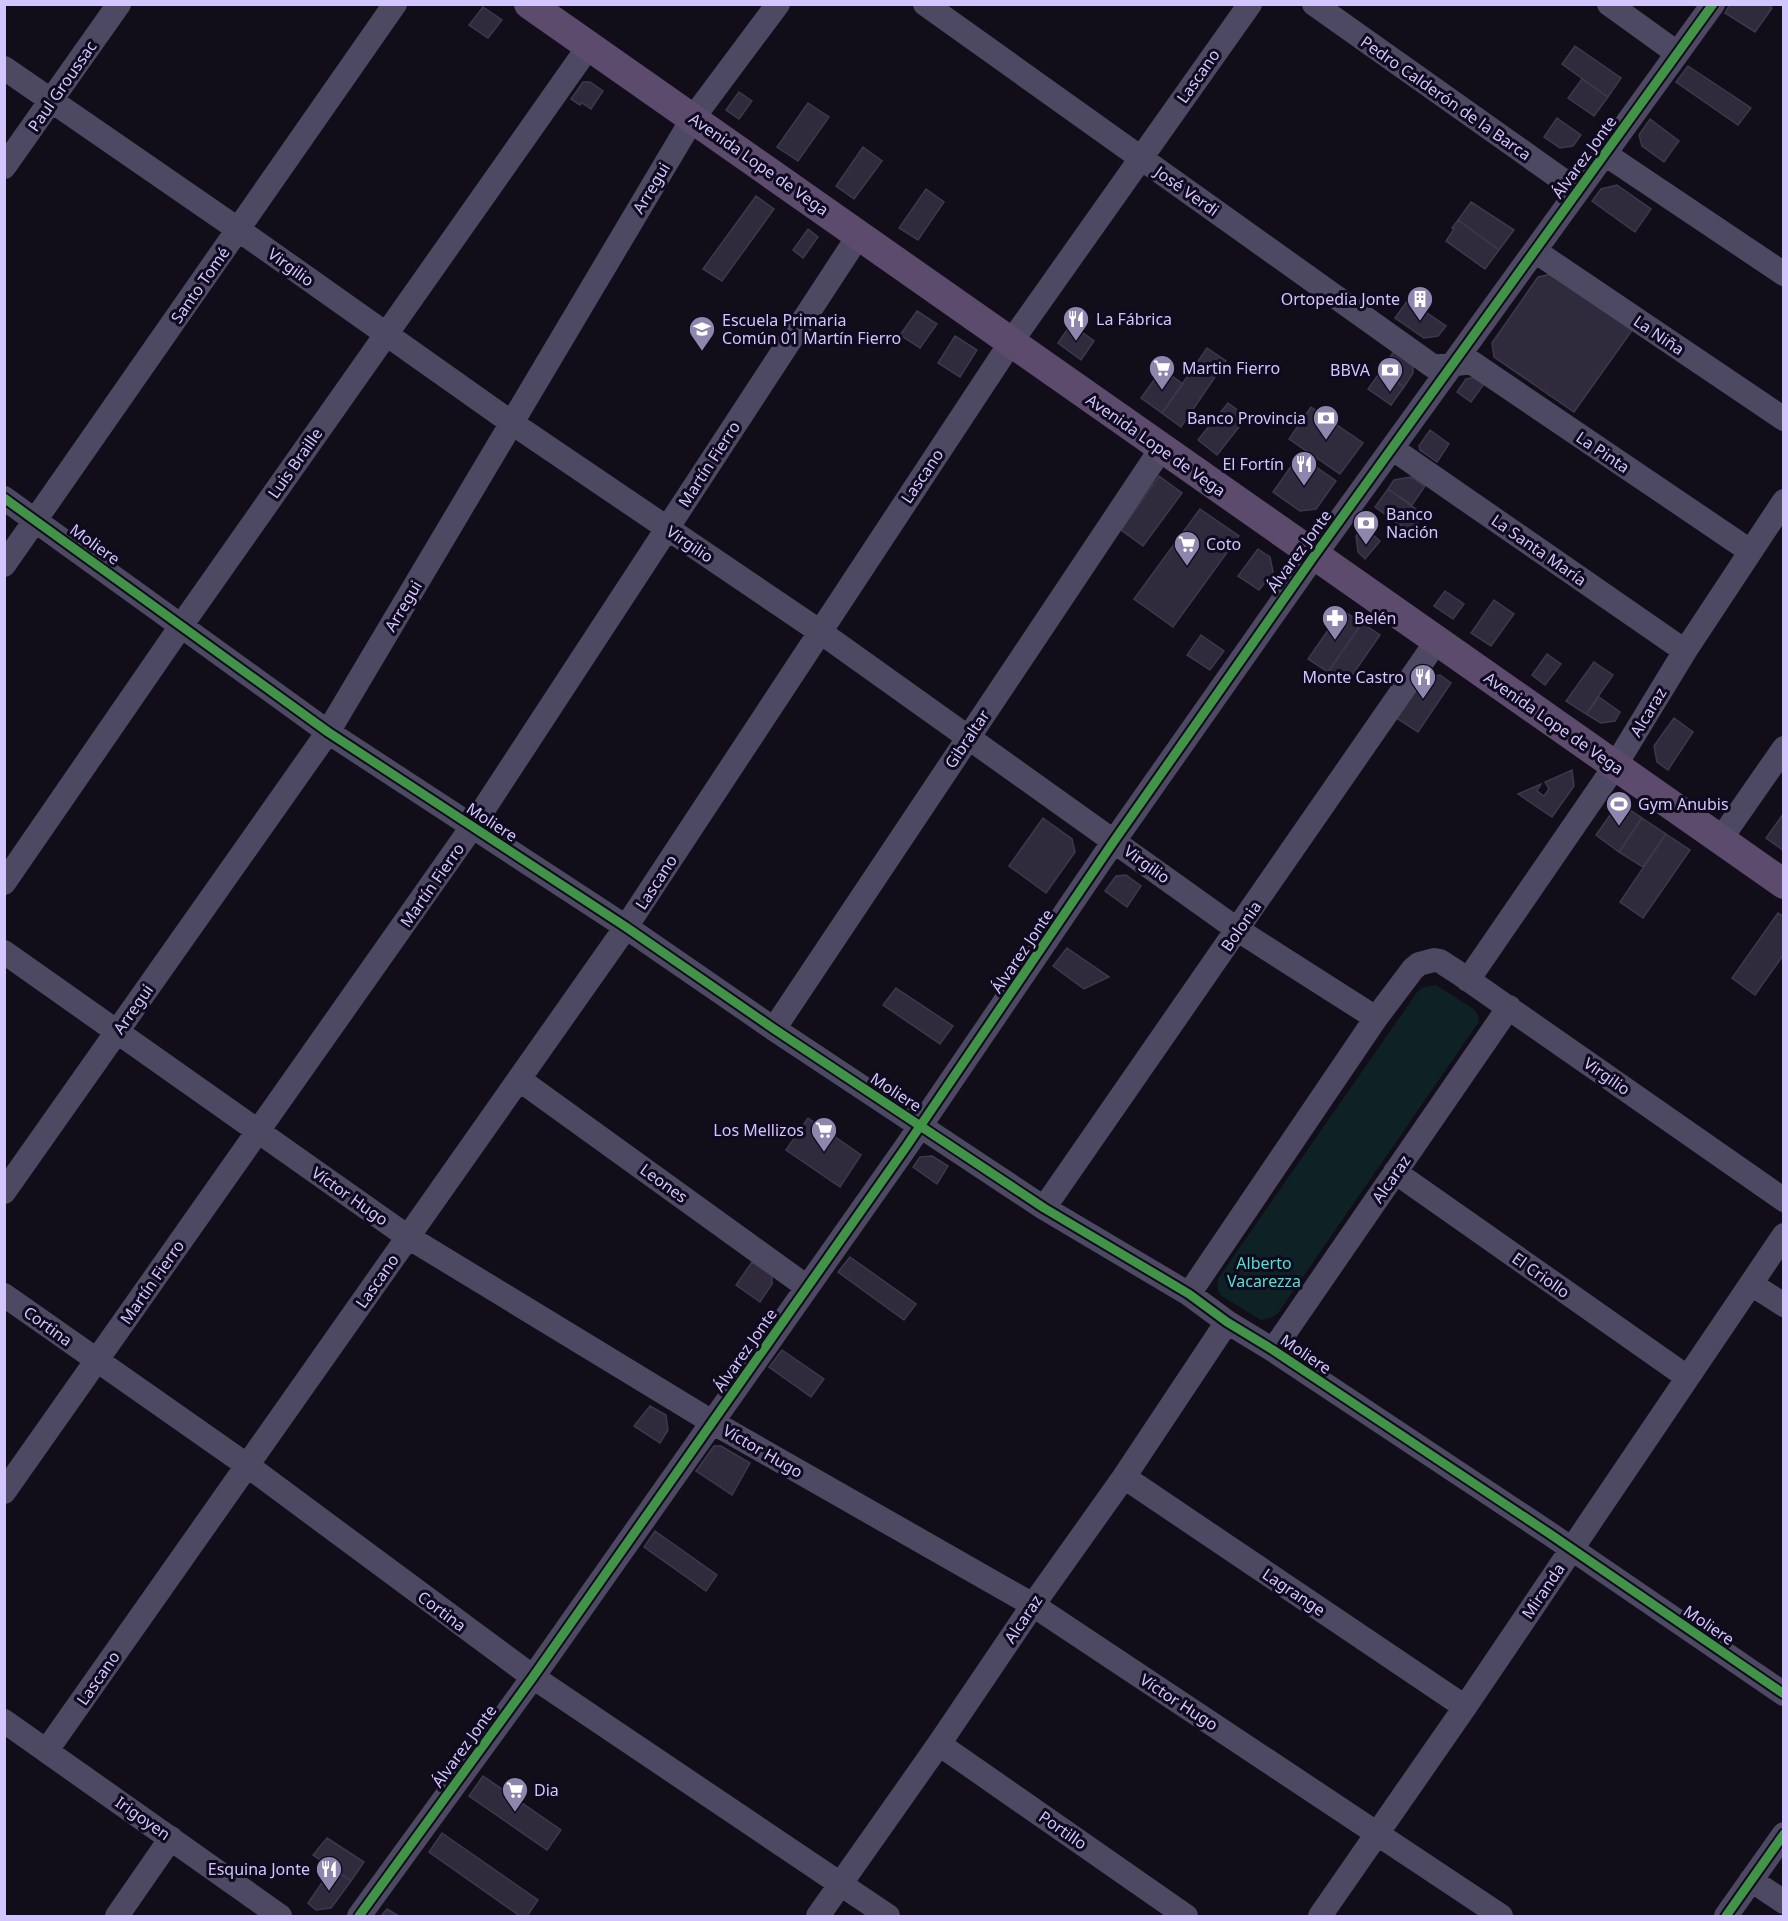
<svg xmlns="http://www.w3.org/2000/svg" width="1788" height="1921" font-family="'Noto Sans',sans-serif">
	<rect width="100%" height="100%" fill="#110e19"/>
	<path fill="#0e2225" d="M1436 985 1475 1010 1479 1018 1478 1023 1278 1313 1273 1317 1261 1320 1222 1296 1218 1291 1217 1280 1418 991 1424 987Z"/>
	<path fill="#2f2b3c" stroke="#3e384e" stroke-width="1.5" d="M1730 4H1768L1772 8 1755 32 1725 13Z
		M483 7 502 20 488 38 469 25Z
		M1575 46 1621 78 1608 97 1562 64Z
		M1688 66 1751 108 1738 125 1676 82Z
		M1582 79 1608 97 1594 116 1568 98Z
		M583 82H590L603 91 591 109 582 103 580 105 571 99Z
		M739 92 752 101 739 119 726 110Z
		M808 103 829 117 798 161 777 147Z
		M1557 118 1581 135 1573 146 1560 148 1544 137Z
		M1650 119 1679 141 1664 162 1642 146 1639 135Z
		M863 147 882 161 854 199 836 186Z
		M1617 185 1651 209 1635 232 1592 201 1601 189Z
		M926 189 944 202 918 240 899 228Z
		M756 196 774 209 722 281 703 269Z
		M1471 202 1514 230 1499 250 1458 220Z
		M1458 220 1499 250 1485 269 1446 241 1454 229 1452 228Z
		M808 229 818 237 803 258 793 250Z
		M1551 274 1633 329 1574 412 1494 357 1492 343 1538 277Z
		M1408 300 1446 326 1438 336 1424 338 1395 318Z
		M917 311 937 324 920 348 900 335Z
		M1071 324 1094 341 1081 360 1058 343Z
		M955 336 977 350 960 377 938 363Z
		M1207 348 1226 361 1181 427 1162 413Z
		M1394 351 1413 364V373L1404 387 1381 371Z
		M1162 369 1183 384 1162 413 1141 398Z
		M1381 371 1404 387 1391 405 1368 389Z
		M1471 378H1476L1484 384 1471 402 1457 392 1466 379Z
		M1228 403 1247 417 1217 455 1198 440Z
		M1311 407 1363 443 1340 474 1289 439Z
		M1430 430 1449 444 1437 462 1420 450 1419 446Z
		M1299 455 1336 481 1316 509 1300 511 1273 492Z
		M1159 476 1182 493 1143 546 1121 530Z
		M1411 477 1425 486 1412 505 1388 489 1394 480Z
		M1388 489 1424 515 1411 533 1375 507Z
		M1200 509 1239 536 1173 627 1134 599Z
		M1364 527 1380 541 1365 559 1358 552 1356 536Z
		M1258 549 1270 557 1273 572 1259 590 1238 576Z
		M1445 591 1464 604 1453 619 1434 606Z
		M1494 600 1514 614 1491 646 1471 633Z
		M1342 610 1362 623 1328 672 1308 659Z
		M1362 623 1380 635 1346 684 1328 672Z
		M1201 635 1224 651 1210 670 1187 655Z
		M1547 654 1561 664 1545 685 1532 675Z
		M1594 662 1613 675 1586 714 1566 701Z
		M1440 675 1451 683 1418 732 1395 717 1422 678Z
		M1599 697 1620 712 1615 721 1601 723 1586 714Z
		M1674 718 1693 732 1668 770 1657 762 1654 746Z
		M1572 770 1574 786 1552 817 1518 794 1541 784 1537 791 1544 796 1549 789 1545 782Z
		M1624 806 1642 818 1619 852 1596 835 1615 808Z
		M1784 813V851L1766 838Z
		M1043 818 1072 839 1075 852 1046 893 1009 866Z
		M1642 818 1666 834 1643 867 1619 852Z
		M1666 834 1690 850 1643 918 1620 902Z
		M1126 875 1141 886 1127 907 1105 891 1116 876Z
		M1778 913 1784 917V954L1755 995 1732 978Z
		M1067 948 1109 977 1084 989 1053 966Z
		M896 988 953 1026 940 1044 883 1005Z
		M808 1118 861 1155 840 1187 786 1150Z
		M932 1156 948 1166 937 1184 913 1167 920 1157Z
		M850 1257 916 1304 904 1320 838 1272Z
		M752 1262 772 1275V1284L760 1302 736 1285Z
		M782 1350 824 1379 811 1397 769 1367Z
		M650 1406 666 1415 668 1430 660 1443 634 1426Z
		M714 1446H721L750 1463 732 1495 696 1471Z
		M655 1531 717 1575 706 1591 644 1547Z
		M483 1776 561 1830 547 1850 469 1796Z
		M442 1833 538 1900 527 1916H520L429 1852Z
		M327 1838 364 1862 351 1881 313 1855Z
		M332 1868 351 1881 331 1908 316 1910 308 1903Z
		M387 1909 399 1916H381Z"/>
	<g fill="none" stroke-linecap="round" stroke-linejoin="round">
		<path stroke="#4d4962" stroke-width="24" d="M925 4 1434 367 1471 362 1750 551
			M1314 4 1578 191
			M1609 4 1677 53
			M4 68 239 230 512 423 819 631 1238 930 1376 1018
			M1605 154 1784 274
			M4 167 119 4
			M1535 251 1784 419
			M1393 449 1685 651
			M4 498 328 732 626 927 774 1029 1044 1208 1189 1294 1227 1322 1273 1350 1550 1534 1784 1694
			M4 565 395 4
			M1720 840 1784 748
			M4 883 181 626 589 46
			M4 952 408 1237 712 1422 1033 1605 1501 1916
			M1468 980 1615 766 1685 651 1784 501
			M774 1029 1161 449
			M520 1080 807 1287
			M1395 1172 1687 1377
			M4 1192 328 732 693 118 778 4
			M1044 1208 1436 642
			M1751 1284 1784 1305
			M1189 1294 1376 1018 1413 969 1419 964 1434 960 1440 961 1460 974 1784 1200
			M4 1295 248 1466 533 1677 888 1916
			M1273 1350 1509 1007
			M1124 1477 1465 1707
			M4 1492 472 827 859 235
			M4 1721 280 1916
			M939 1744 1186 1916
			M47 1750 626 927 1011 342 1250 4
			M1751 1880 1784 1902
			M117 1916 171 1838
			M359 1916 533 1677 906 1147 1114 841 1314 556 1713 4
			M818 1916 939 1744 1033 1605 1124 1477 1227 1322
			M1320 1916 1465 1707 1784 1235
			M1726 1916 1784 1834"/>
		<path stroke="#5c4b6c" stroke-width="30" d="M529 4 1784 884"/>
		<g stroke="#0f0a1d" stroke-width="13">
			<path id="cycleway" d="M4 498 328 732 626 927 774 1029 1044 1208 1189 1294 1227 1322 1273 1350 1550 1534 1784 1694
				M359 1916 533 1677 906 1147 1114 841 1314 556 1713 4
				M1726 1916 1784 1834"/>
		</g>
		<use href="#cycleway" stroke="#419447" stroke-width="9"/>
	</g>
	<defs>
		<g id="building-pin" transform="scale(1.35)"><path d="M0 17L-7.5 6A9.5 9.5 0 1 1 7.5 6Z" fill="#8f86ae" stroke="#0f0a1d"/><path d="M-4-6H4V6H1V3H-1V6H-4ZM-2.5-4.3h1.7v1.8h-1.7ZM.8-4.3h1.7v1.8H.8ZM-2.5-1h1.7V.8h-1.7ZM.8-1h1.7V.8H.8Z" fill="#fff"/></g>
		<g id="restaurant-pin" transform="scale(1.35)"><path d="M0 17L-7.5 6A9.5 9.5 0 1 1 7.5 6Z" fill="#8f86ae" stroke="#0f0a1d"/><path d="M-5-6h1v4h1v-4h1v4h1v-4h1v5L-1.5 .5V6h-2V.5L-5-1ZM5-6V6H3V1.5H1.5Q1.5-4 5-6Z" fill="#fff"/></g>
		<g id="school-pin" transform="scale(1.35)"><path d="M0 17L-7.5 6A9.5 9.5 0 1 1 7.5 6Z" fill="#8f86ae" stroke="#0f0a1d"/><path d="M0-5L7-2L0 1L-7-2ZM-4 1L0 2.5L4 1V4Q0 6-4 4Z" fill="#fff"/></g>
		<g id="supermarket-pin" transform="scale(1.35)"><path d="M0 17L-7.5 6A9.5 9.5 0 1 1 7.5 6Z" fill="#8f86ae" stroke="#0f0a1d"/><path d="M-6-5.5h2.5l.6 2H6L4.5 2H-2.5L-4.4-4H-6ZM-1.5 3.2a1.3 1.3 0 1 0 .1 0ZM3 3.2a1.3 1.3 0 1 0 .1 0Z" fill="#fff"/></g>
		<g id="bank-pin" transform="scale(1.35)"><path d="M0 17L-7.5 6A9.5 9.5 0 1 1 7.5 6Z" fill="#8f86ae" stroke="#0f0a1d"/><path d="M-6-4H6V4H-6ZM0-2.3a2.3 2.3 0 1 0 0 4.6a2.3 2.3 0 1 0 0-4.6Z" fill="#fff"/></g>
		<g id="pharmacy-pin" transform="scale(1.35)"><path d="M0 17L-7.5 6A9.5 9.5 0 1 1 7.5 6Z" fill="#8f86ae" stroke="#0f0a1d"/><path d="M-2-6h4v4h4v4h-4v4h-4v-4h-4v-4h4Z" fill="#fff"/></g>
		<g id="stadium-pin" transform="scale(1.35)"><path d="M0 17L-7.5 6A9.5 9.5 0 1 1 7.5 6Z" fill="#8f86ae" stroke="#0f0a1d"/><path d="M0-5a6.5 5 0 1 0 0 10a6.5 5 0 1 0 0-10ZM-3.5-1.8h7v3.6h-7Z" fill="#fff"/></g>
	</defs>
	<g fill-rule="evenodd">
		<use href="#building-pin" x="1420" y="299"/>
		<use href="#restaurant-pin" x="1076" y="319"/>
		<use href="#school-pin" x="702" y="329"/>
		<use href="#supermarket-pin" x="1162" y="368"/>
		<use href="#bank-pin" x="1390" y="370"/>
		<use href="#bank-pin" x="1326" y="418"/>
		<use href="#restaurant-pin" x="1304" y="464"/>
		<use href="#bank-pin" x="1366" y="523"/>
		<use href="#supermarket-pin" x="1187" y="544"/>
		<use href="#pharmacy-pin" x="1335" y="618"/>
		<use href="#restaurant-pin" x="1423" y="677"/>
		<use href="#stadium-pin" x="1619" y="804"/>
		<use href="#supermarket-pin" x="824" y="1130"/>
		<use href="#supermarket-pin" x="515" y="1790"/>
		<use href="#restaurant-pin" x="329" y="1869"/>
	</g>
	<g text-anchor="middle" stroke-width="6" stroke-linejoin="round" paint-order="stroke">
		<g font-size="16" fill="#d3c6ff" stroke="#0f0a1d">
			<text transform="translate(1198 76) rotate(-55)" y="6">Lascano</text>
			<text transform="translate(62 86) rotate(-55)" y="6">Paul Groussac</text>
			<text transform="translate(1446 98) rotate(35)" y="6">Pedro Calderón de la Barca</text>
			<text transform="translate(1584 157) rotate(-54)" y="6">Álvarez Jonte</text>
			<text transform="translate(759 164) rotate(35)" y="6">Avenida Lope de Vega</text>
			<text transform="translate(651 188) rotate(-59)" y="6">Arregui</text>
			<text transform="translate(1187 191) rotate(35)" y="6">José Verdi</text>
			<text transform="translate(291 267) rotate(36)" y="6">Virgilio</text>
			<text transform="translate(200 285) rotate(-55)" y="6">Santo Tomé</text>
			<text transform="translate(1659 335) rotate(34)" y="6">La Niña</text>
			<text transform="translate(1156 445) rotate(35)" y="6">Avenida Lope de Vega</text>
			<text transform="translate(1603 452) rotate(34)" y="6">La Pinta</text>
			<text transform="translate(295 463) rotate(-55)" y="6">Luis Braille</text>
			<text transform="translate(709 464) rotate(-57)" y="6">Martín Fierro</text>
			<text transform="translate(922 476) rotate(-56)" y="6">Lascano</text>
			<text transform="translate(95 544) rotate(36)" y="6">Moliere</text>
			<text transform="translate(690 544) rotate(34)" y="6">Virgilio</text>
			<text transform="translate(1539 550) rotate(35)" y="6">La Santa María</text>
			<text transform="translate(1299 551) rotate(-54)" y="6">Álvarez Jonte</text>
			<text transform="translate(403 606) rotate(-59)" y="6">Arregui</text>
			<text transform="translate(1648 712) rotate(-59)" y="6">Alcaraz</text>
			<text transform="translate(1554 723) rotate(35)" y="6">Avenida Lope de Vega</text>
			<text transform="translate(967 739) rotate(-56)" y="6">Gibraltar</text>
			<text transform="translate(492 822) rotate(33)" y="6">Moliere</text>
			<text transform="translate(1147 864) rotate(36)" y="6">Virgilio</text>
			<text transform="translate(656 882) rotate(-57)" y="6">Lascano</text>
			<text transform="translate(432 885) rotate(-55)" y="6">Martín Fierro</text>
			<text transform="translate(1241 926) rotate(-55)" y="6">Bolonia</text>
			<text transform="translate(1022 951) rotate(-56)" y="6">Álvarez Jonte</text>
			<text transform="translate(133 1009) rotate(-55)" y="6">Arregui</text>
			<text transform="translate(1607 1076) rotate(35)" y="6">Virgilio</text>
			<text transform="translate(896 1092) rotate(33)" y="6">Moliere</text>
			<text transform="translate(1391 1179) rotate(-55)" y="6">Alcaraz</text>
			<text transform="translate(664 1183) rotate(36)" y="6">Leones</text>
			<text transform="translate(350 1196) rotate(35)" y="6">Víctor Hugo</text>
			<text transform="translate(1541 1275) rotate(35)" y="6">El Criollo</text>
			<text transform="translate(377 1281) rotate(-55)" y="6">Lascano</text>
			<text transform="translate(152 1282) rotate(-55)" y="6">Martín Fierro</text>
			<text transform="translate(48 1326) rotate(36)" y="6">Cortina</text>
			<text transform="translate(745 1350) rotate(-55)" y="6">Álvarez Jonte</text>
			<text transform="translate(1306 1354) rotate(34)" y="6">Moliere</text>
			<text transform="translate(763 1451) rotate(30)" y="6">Víctor Hugo</text>
			<text transform="translate(1543 1591) rotate(-56)" y="6">Miranda</text>
			<text transform="translate(1294 1592) rotate(34)" y="6">Lagrange</text>
			<text transform="translate(442 1611) rotate(37)" y="6">Cortina</text>
			<text transform="translate(1023 1619) rotate(-56)" y="6">Alcaraz</text>
			<text transform="translate(1709 1625) rotate(34)" y="6">Moliere</text>
			<text transform="translate(98 1678) rotate(-55)" y="6">Lascano</text>
			<text transform="translate(1179 1702) rotate(33)" y="6">Víctor Hugo</text>
			<text transform="translate(464 1746) rotate(-54)" y="6">Álvarez Jonte</text>
			<text transform="translate(143 1818) rotate(35)" y="6">Irigoyen</text>
			<text transform="translate(1063 1830) rotate(35)" y="6">Portillo</text>
		</g>
		<g font-size="16" fill="#d3c6ff" stroke="#0f0a1d" text-anchor="start">
			<text x="1400" y="305" text-anchor="end">Ortopedia Jonte</text>
			<text x="1096" y="325">La Fábrica</text>
			<text x="722" y="326">Escuela Primaria<tspan x="722" dy="18">Común 01 Martín Fierro</tspan></text>
			<text x="1182" y="374">Martin Fierro</text>
			<text x="1370" y="376" text-anchor="end">BBVA</text>
			<text x="1306" y="424" text-anchor="end">Banco Provincia</text>
			<text x="1284" y="470" text-anchor="end">El Fortín</text>
			<text x="1386" y="520">Banco<tspan x="1386" dy="18">Nación</tspan></text>
			<text x="1206" y="550">Coto</text>
			<text x="1354" y="624">Belén</text>
			<text x="1404" y="683" text-anchor="end">Monte Castro</text>
			<text x="1638" y="810">Gym Anubis</text>
			<text x="804" y="1136" text-anchor="end">Los Mellizos</text>
			<text x="534" y="1796">Dia</text>
			<text x="310" y="1875" text-anchor="end">Esquina Jonte</text>
		</g>
		<g font-size="16" fill="#4ce4cf" stroke="#0f0a1d">
			<text x="1264" y="1269">Alberto<tspan x="1264" dy="18">Vacarezza</tspan></text>
		</g>
	</g>
	<rect width="1788" height="1921" fill="none" stroke="#d3c6ff" stroke-width="12"/>
</svg>
